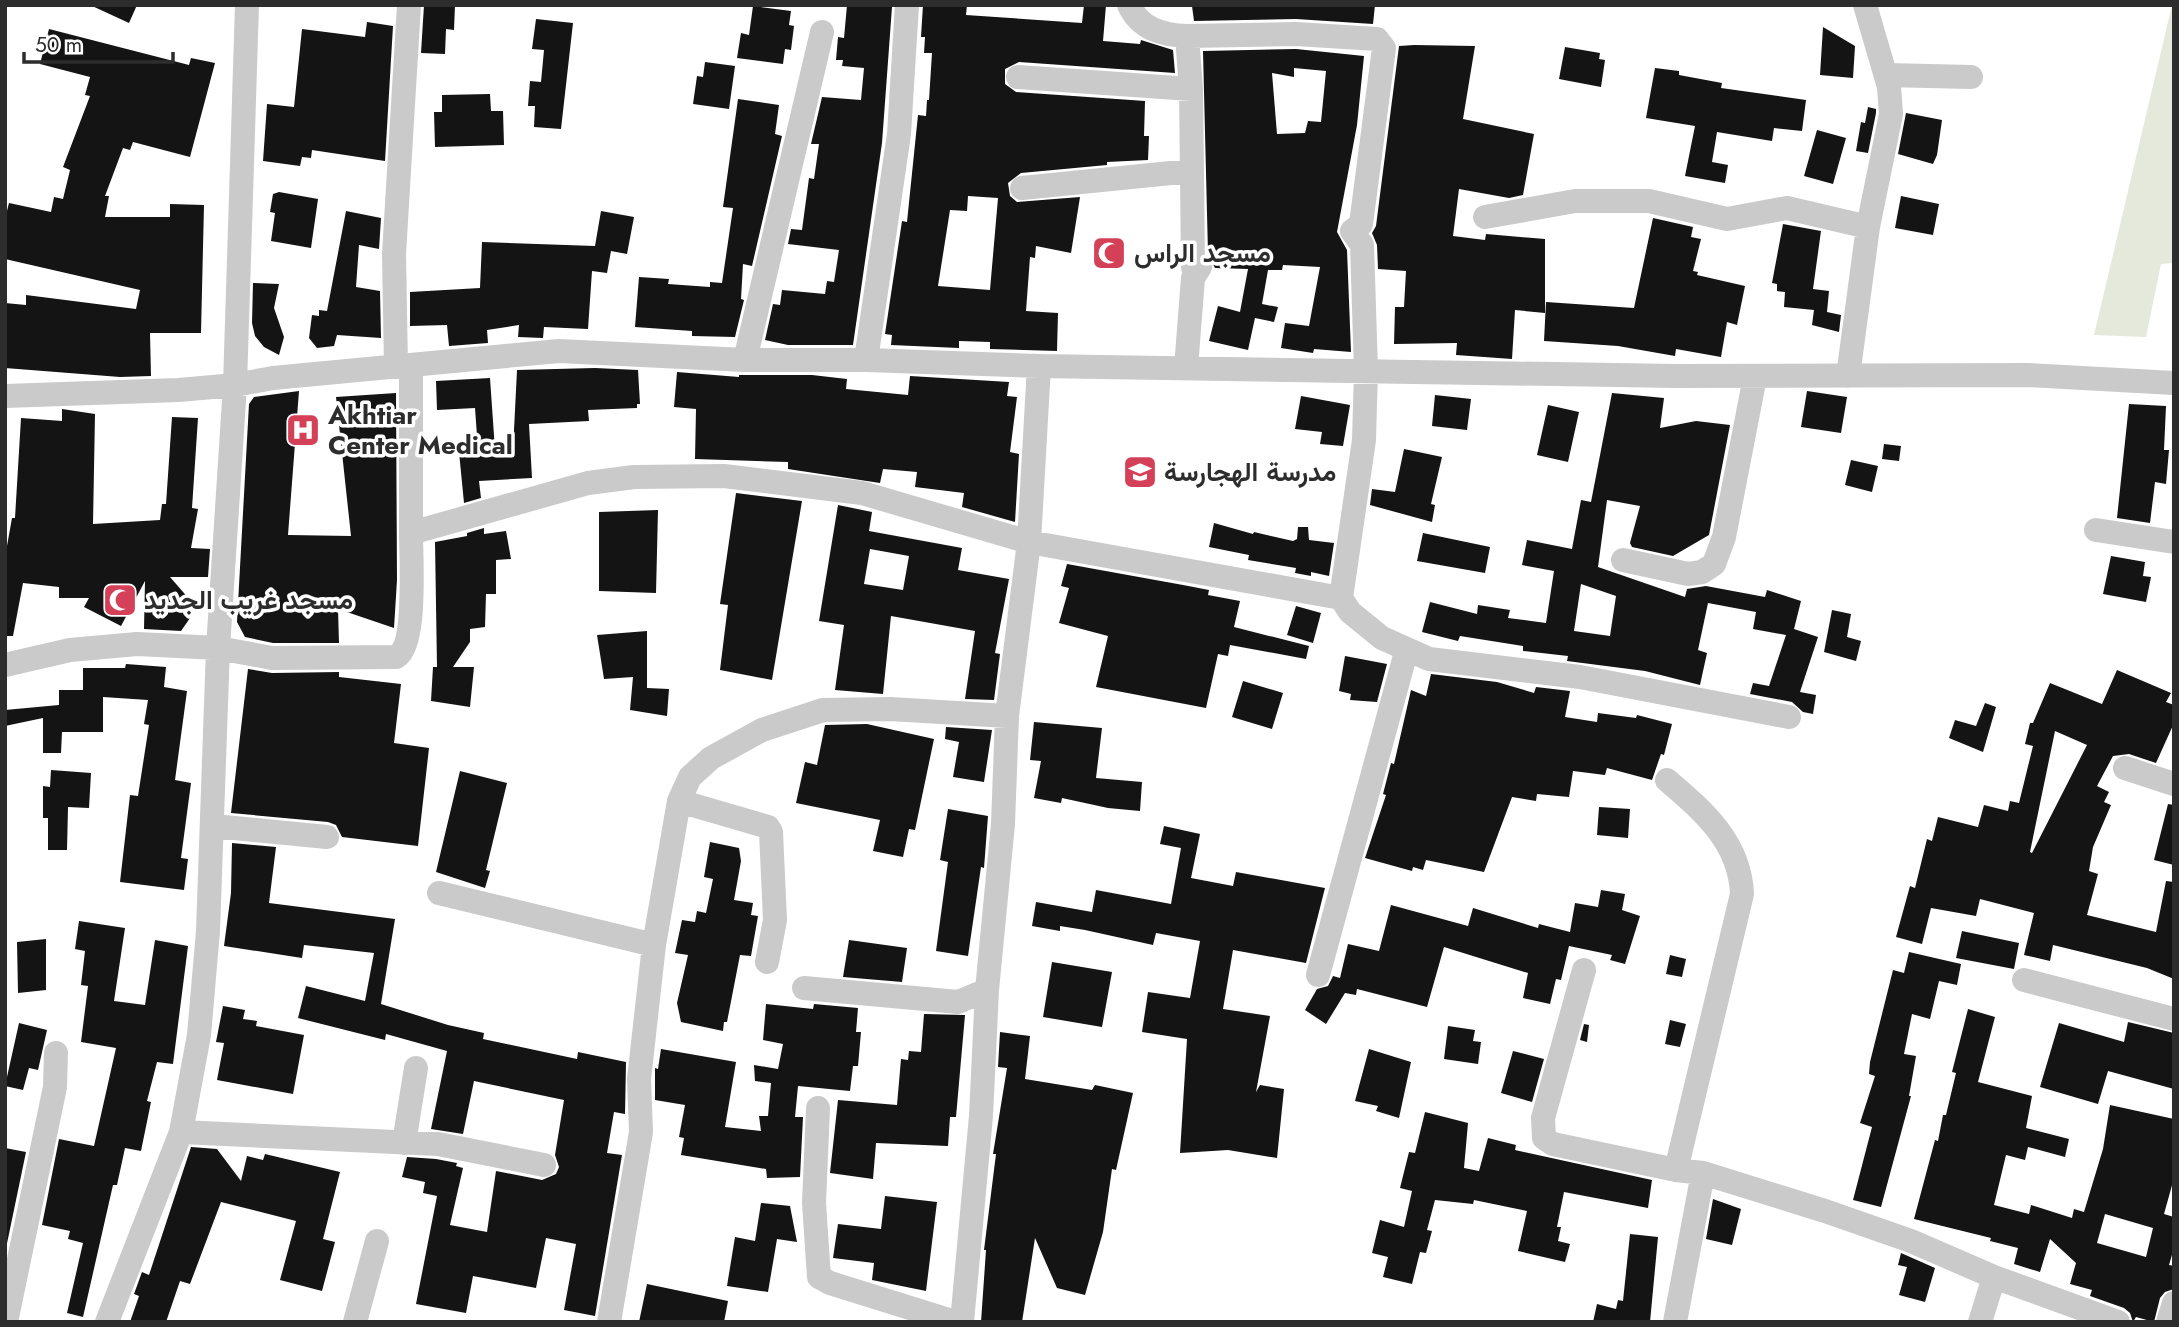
<svg xmlns="http://www.w3.org/2000/svg" width="2179" height="1327" font-family="Jost,Vazirmatn,sans-serif">
	<rect width="100%" height="100%" fill="#fff"/>
	<path fill="#e4e9dc" d="M2172 5 2174 263 2161 264 2146 337 2094 335Z"/>
	<path fill="#141414" fill-rule="evenodd" d="M90 5H137L129 23Z
		M424 5H455L454 30 446 29 445 54 421 53Z
		M847 5 892 7 882 143 853 345H788L765 340 773 304 780 305 782 290 825 294 827 281 834 282 839 250 788 244 791 229 802 230 809 178 814 179 819 144H811L822 97 861 100 864 68 842 66 843 60H836L838 37 844 38Z
		M923 5H967L966 15 1082 23 1084 5H1106L1103 41 1140 44 1141 40 1173 50 1175 73 1019 62 1005 69V84L1016 92 1145 101 1144 136H1149L1148 160 1107 162V165L1021 173 1008 183 1010 196 1017 202 1080 197 1071 253 1036 246 1035 258 1030 257 1026 311 1058 313 1057 351 990 349V342L959 341V348L891 345 892 335 885 334 902 221 907 222 918 115 926 116 927 100H929L932 53H924L925 37H921ZM968 196 998 198 990 290 938 286 950 210 967 211Z
		M1375 5 1373 24 1296 19 1194 21 1192 6Z
		M753 6 791 11 789 25 794 26 791 50 785 49 783 64 737 58 741 33 749 35Z
		M536 19 573 23 561 129 534 127 535 106H528L530 81 541 82 544 50 532 49Z
		M367 22 393 26 385 161 312 150 311 158 302 157 300 166 263 161 267 104 294 107 302 29 365 37Z
		M1823 27 1855 46 1853 78 1820 75Z
		M49 29 189 65 191 58 215 63 190 157 133 142 130 150 123 148 105 196H109L105 217H170V204L204 205 201 333H150L151 376 120 377 5 368V303L26 305V295L136 309 140 290 5 259V219L9 203 51 212 54 197 63 199 70 170 63 167 90 96 85 95 90 77 40 64Z
		M1414 45 1475 46 1463 119 1534 134 1523 195 1509 198 1459 189 1453 236 1485 240 1486 234 1545 239V313L1515 310 1512 359 1456 355 1457 343 1394 344 1395 307H1404L1406 271 1378 269 1377 245 1372 233 1376 226 1399 46Z
		M1565 47 1600 53 1599 59 1605 60 1601 87 1559 79Z
		M1296 49 1364 56 1357 125 1337 232 1347 250 1351 352 1314 349 1313 353 1281 348 1285 323 1309 326 1320 267 1283 265 1282 270H1268L1262 304 1278 307 1274 322 1255 318 1248 350 1209 341 1218 306 1240 312 1248 269 1215 268 1208 254 1203 51ZM1294 68 1326 71 1321 122 1308 121 1305 133 1277 134 1272 73 1294 77Z
		M705 62 735 66 729 109 693 104 697 76 703 77Z
		M1655 68 1679 71V75L1722 83 1721 88 1806 100 1802 131 1774 128 1772 141 1717 132 1712 162 1728 165 1725 183 1685 176 1695 126 1646 118Z
		M490 94 491 111H503L504 145 435 147 434 112H442V95Z
		M738 99 779 105 775 134 782 136 752 266 743 264 741 299 744 300 735 337 692 336V331L635 327 639 277 669 279 668 284 710 287V282L722 283 733 208 723 207Z
		M1868 107 1876 109V113L1868 153 1856 151 1861 122 1865 123Z
		M1906 113 1942 120 1937 155 1933 164 1898 154Z
		M1817 130 1846 138 1833 184 1804 176Z
		M279 192 318 199 311 248 271 241 275 213 270 212 273 194Z
		M1901 196 1939 204 1933 235 1895 228Z
		M346 211 381 218 379 249 359 245 356 287 380 291 381 338 337 335 334 346 317 348 309 338 312 315 319 316V310L327 311Z
		M601 211 634 217 627 254 611 251 607 273 592 271 588 329 544 327 543 338 518 337 519 325 487 330 488 343 449 346 447 325 410 326V292L480 288 482 242 595 246Z
		M1653 218 1693 227 1691 237 1701 239 1693 271 1698 272 1697 275 1745 286 1737 325 1727 322 1721 357 1676 349 1675 356 1618 346 1544 341 1546 302 1634 308Z
		M1783 224 1821 231 1813 289 1829 291 1827 312 1841 315 1839 332 1812 325 1814 310 1784 307 1785 292 1777 291V284L1772 283Z
		M253 283 279 284 274 308 284 337 279 355 264 347 255 336 252 323Z
		M595 368 638 370 640 404H637V408L588 410 589 421 529 424 532 478 479 481 481 498 464 503 459 452 478 450 475 408 437 410 436 381 490 378 495 450H513L517 370Z
		M677 372 739 377V375H812L847 379 846 389 908 395 910 376 1009 382 1007 396 1017 397 1010 452 1019 454 1015 522 962 507 964 493 915 487 917 472 883 469 880 483 788 469V462L695 459 696 409 674 407Z
		M299 391 288 535 351 536 336 397 396 393 397 580 394 628 338 609 339 643H273L245 637 237 622 249 404 254 397Z
		M1807 391 1847 397 1841 433 1801 427Z
		M1612 393 1664 398 1660 428 1696 421 1730 425 1709 535 1673 556 1632 547 1630 543 1640 506 1607 500 1598 567 1685 597 1687 589 1706 586 1765 597 1767 590 1801 601 1794 629 1818 637 1800 692 1816 695 1813 714 1803 712 1792 702 1750 694 1753 683 1769 686 1786 635 1753 629 1756 612 1708 603 1698 650 1707 653 1700 685 1645 671 1567 661 1568 656 1523 651V646L1460 636 1458 641 1422 632 1430 602 1477 614 1478 605 1510 610 1508 618 1546 623 1554 571 1522 565 1527 540 1572 549 1581 500 1591 502ZM1581 584 1616 596 1610 636 1574 631Z
		M1435 395 1471 399 1467 430 1432 426Z
		M1301 396 1350 405 1343 446 1320 444 1322 432 1295 429Z
		M2129 404 2166 406 2164 450H2169L2166 484 2155 482 2150 523 2117 518Z
		M1548 405 1579 412 1568 462 1537 455Z
		M62 409 95 414 93 524 160 520 162 504H166L172 417 198 418 192 508 198 509 191 548 210 549 208 577H170L197 608 181 631 144 629 145 581 121 626 84 607 89 598H59V587L23 583 13 636H5V557L12 518H15L21 418 62 421Z
		M1884 444 1901 446 1899 461 1882 459Z
		M1404 449 1442 457 1431 504 1435 505 1432 522 1370 505 1372 489 1395 492Z
		M1851 460 1878 466 1872 492 1845 485Z
		M736 493 802 501 772 680 720 670 728 605 720 604Z
		M838 505 872 512 869 531 962 548 958 570 1009 579 995 653 1000 654 994 700 965 699 975 631 891 616 883 694 835 690 844 625 819 621ZM870 549 909 556 903 590 864 584Z
		M658 510 656 593 599 591V512Z
		M1214 523 1253 534 1254 532 1293 541 1297 539 1298 527H1308L1309 540 1334 543 1329 576 1311 572V576L1295 573 1296 568 1248 560 1249 555 1209 547Z
		M484 528V534L506 531 511 559 496 560V594H486L485 627 470 629V642L453 667H474L470 707 431 701 433 667H437L435 542 467 536V533Z
		M1423 533 1490 547 1485 573 1417 561Z
		M2111 556 2145 562 2143 576 2151 577 2146 602 2103 594Z
		M1067 564 1183 585 1209 590 1208 595 1240 601 1234 627 1309 646 1306 659 1230 645 1228 656 1218 654 1206 708 1096 687 1108 636 1059 623 1069 588 1061 586Z
		M1296 606 1321 613 1313 643 1287 635Z
		M1832 610 1851 614 1847 637 1861 641 1856 661 1824 652Z
		M647 631V688L669 689 667 716 630 710 633 677 604 679 597 635Z
		M1345 656 1387 664 1377 702 1350 700 1351 694 1339 691Z
		M126 664 166 667 164 687 187 691 175 780 191 783 181 858 188 859 184 890 120 882 130 795 138 796 149 725 144 724 148 700 103 697V732H62L61 753H43V718L5 726V710L59 705V690H83V668H125Z
		M248 669 272 673 339 672V677L401 684 394 743 429 748 418 846 342 837 336 825 328 822 231 813Z
		M2117 670 2171 693 2166 702 2174 705V723L2156 763 2129 754 2113 756 2097 786 2109 792 2104 802 2111 805 2093 847 2089 871 2098 874 2087 915 2156 932 2166 881 2174 882V979L2147 968 2053 945 2050 961 2024 955 2034 913 1980 899 1976 916 1931 908 1922 944 1896 937 1910 886 1915 888 1927 839 1932 841 1938 817 1978 827 1984 805 2008 811 2010 801 2019 803 2033 746 2025 744 2030 723H2033L2050 683 2102 704ZM2055 731 2087 745 2032 853 2030 852Z
		M1431 674 1497 682 1534 693 1536 687 1570 691 1565 717 1597 722 1598 713 1636 718 1637 715 1672 724 1664 755 1661 754 1652 780 1607 768 1605 775 1573 771 1569 797 1537 794 1536 801 1512 797 1484 872 1426 860 1423 870 1413 867 1412 871 1365 858 1386 795 1383 794 1391 763 1394 764 1411 690 1426 696Z
		M1243 681 1283 693 1272 729 1232 717Z
		M1985 703 1996 707 1983 752 1949 738 1955 720 1976 726Z
		M1034 722 1102 728 1096 778 1142 782 1140 811 1108 808 1062 798 1061 803 1034 798 1041 761 1030 760Z
		M867 724 934 739 915 830 909 829 903 857 873 851 880 820 796 803 805 762 817 765 825 725Z
		M946 727 992 730 984 782 953 777 959 742 945 739Z
		M51 770 91 773 89 808 68 807 67 850H48V818H43V786L50 787Z
		M460 771 507 783 486 870 490 871 485 888 436 872Z
		M2168 804 2174 805V865L2154 860Z
		M1599 807 1630 809 1628 838 1597 835Z
		M948 809 988 816 984 868 981 867 968 956 936 951 948 862 940 860Z
		M1164 826 1200 834 1191 878 1233 886 1236 872 1325 888 1306 963 1233 950 1223 1009 1270 1016 1256 1092 1260 1085 1284 1089 1277 1158 1228 1150 1180 1153 1187 1039 1142 1032 1148 992 1190 998 1200 941 1156 933 1153 945 1085 930 1060 926V931L1032 926 1036 902 1092 912 1096 890 1171 904 1181 848 1160 844Z
		M710 842 739 848 741 861 734 900 753 903 751 915 758 916 751 956 740 955 727 1022H724L723 1031 681 1022 677 1003 688 955 675 953 682 920 695 922 697 911 706 913 713 879 704 877Z
		M232 843 276 847 269 903 395 919 381 1004 448 1025 484 1033 483 1039 577 1059 578 1052 626 1062 625 1114 614 1112 607 1153 622 1155 595 1316 564 1310 576 1244 546 1238 536 1288 473 1276 466 1313 416 1304 437 1196 423 1193 425 1182 402 1177 407 1157 436 1159 457 1163 456 1166 463 1168 450 1225 487 1232 496 1171 542 1180 556 1174 559 1167 555 1155 564 1100 474 1081 463 1134 431 1129 447 1051 386 1034 385 1040 298 1018 306 986 365 1001 374 953 304 945 302 958 224 946 231 893Z
		M1601 890 1625 894 1622 910 1640 916 1625 964 1610 960 1612 955 1569 946 1561 980 1556 979 1550 1004 1523 998 1528 973 1444 947 1427 1007 1357 989 1356 995 1345 993 1326 1024 1305 1010 1317 989 1328 986 1333 976 1340 978 1348 944 1379 951 1391 905 1468 926 1473 908 1538 928 1539 924 1570 932 1575 903 1598 907Z
		M79 921 125 928 114 1001 145 1005 155 940 188 946 173 1064 157 1062 147 1101 151 1102 141 1151 125 1148 117 1185H113L83 1317 67 1313 83 1243 68 1239 70 1231 42 1225 59 1139 94 1146 116 1048 81 1042 88 986 81 985 85 951 75 949Z
		M1962 931 2019 943 2014 969 1956 958Z
		M46 939V990L18 993 17 942Z
		M849 940 907 948 902 982 843 977Z
		M1909 952 1961 964 1957 985 1939 981 1930 1019 1912 1014 1904 1054 1916 1056 1909 1096H1911L1881 1207 1853 1200 1872 1127 1860 1123 1875 1076 1869 1074 1870 1062 1893 970 1904 973Z
		M1670 955 1686 959 1682 977 1666 974Z
		M1052 962 1112 972 1102 1027 1043 1017Z
		M766 1004 813 1009 814 1004 858 1008 856 1032H861L858 1066H853L850 1091 798 1086 795 1117H803L800 1177 767 1178 766 1169 681 1155 684 1138 679 1137 685 1105 655 1100V1068L658 1069 661 1049 736 1062 725 1127 761 1131 759 1116H768L771 1083 755 1081 754 1065 778 1069 783 1044 763 1040Z
		M223 1006 245 1010 243 1019 257 1021 256 1026 304 1035 293 1094 217 1080 224 1043 216 1042Z
		M1968 1009 1995 1017 1978 1082 2032 1096 2026 1128 2069 1139 2065 1157 2028 1147 2025 1160 2006 1155 1994 1205 2029 1214 2031 1205 2072 1218 2074 1209 2084 1212 2103 1149 2110 1105 2174 1119V1178L2164 1214 2174 1217V1248L2169 1265 2174 1266V1289L2165 1292 2160 1298 2154 1322 2136 1317 2133 1322 2130 1313 2124 1308 2090 1296 2092 1290 2070 1284 2076 1263 2050 1239 2040 1272 2014 1264 2018 1248 1990 1241 1991 1238 1914 1219 1935 1140 1938 1141 1943 1115H1946L1956 1073 1952 1072ZM2105 1214 2153 1228 2146 1257 2097 1243Z
		M924 1014 965 1015 956 1117H950L948 1146 876 1143 873 1179 830 1173 838 1100 897 1105 901 1059 908 1060 909 1051 921 1052Z
		M1670 1020 1686 1024 1680 1047 1665 1044Z
		M2128 1022 2174 1033V1089L2108 1071 2098 1104 2040 1087 2059 1023 2124 1042Z
		M19 1023 47 1030 38 1070 29 1068 23 1090 5 1086Z
		M1584 1024 1589 1025 1587 1042 1580 1040Z
		M1448 1026 1475 1030 1473 1041 1481 1042 1478 1064 1444 1059Z
		M1000 1032 1030 1036 1025 1079 1092 1090 1095 1085 1133 1093 1116 1170 1112 1169 1103 1232 1085 1295 1057 1288 1035 1238 1022 1322H981L986 1250H984L996 1154H993L1007 1068 998 1067Z
		M1369 1049 1411 1062 1399 1118 1376 1111 1378 1106 1355 1101Z
		M1513 1051 1544 1059 1532 1102 1501 1093Z
		M1425 1112 1468 1123 1464 1168 1479 1171 1488 1138 1516 1145 1515 1150 1652 1180 1648 1208 1564 1192 1557 1227H1561L1558 1241 1570 1244 1565 1262 1518 1251 1527 1211 1474 1200 1473 1204 1435 1200 1427 1230 1432 1231 1426 1253 1420 1252 1412 1284 1383 1277 1388 1257 1372 1253 1380 1220 1404 1227 1412 1191 1400 1188 1409 1152 1415 1153Z
		M191 1147 217 1149 241 1181 247 1156 263 1160 265 1154 340 1172 323 1239 335 1242 322 1291 280 1280 296 1221 221 1202 190 1284 180 1281 166 1322H130L139 1296 134 1294 142 1272 149 1275Z
		M5 1148 26 1152 5 1253Z
		M885 1196 937 1202 926 1291 872 1280 874 1263 833 1258 838 1224 881 1229Z
		M1713 1199 1741 1209 1732 1245 1706 1239Z
		M761 1203 790 1206 797 1242 777 1239 768 1292 727 1286 735 1237 755 1241Z
		M1630 1234 1658 1237 1650 1322H1593L1597 1304 1616 1309 1618 1300 1623 1301Z
		M1901 1253 1935 1268 1925 1302 1899 1295 1907 1267 1898 1265Z
		M647 1284 728 1301 724 1322H639Z"/>
	<g fill="none" stroke-linecap="round" stroke-linejoin="round">
		<path stroke="#cacaca" stroke-width="24" d="M1129 5C1140 29 1162 35 1187 36L1191 89 1193 267H1200L1193 278 1186 368
			M1187 36 1296 34 1377 39 1384 48 1361 224 1352 231 1362 245 1366 370 1364 440 1341 598 1350 612 1382 638 1429 659 1580 677 1789 717
			M1886 75 1971 77
			M1018 77 1191 89
			M1022 188 1191 171
			M1485 217 1575 201H1649L1727 219 1787 208 1868 227
			M745 360 822 32
			M866 360 899 134 907 5
			M396 367 394 254 409 5
			M411 367V533L588 483 634 477 724 476 862 493 1029 542 1341 598
			M1848 376 1868 227 1891 114 1889 87 1865 5
			M5 396 179 390 235 385 273 378 559 351 745 360H866L1039 366 1676 376 2027 375 2174 383
			M2096 530 2174 542
			M1623 560 1688 574 1702 572 1714 564 1724 537 1755 377
			M5 665 70 650 137 644 218 648 272 658 396 657C417 646 411 558 411 533
			M2125 768 2174 784
			M1667 780C1703 811 1740 842 1742 894L1676 1170 1703 1173 1825 1211 1911 1241 1994 1277 2118 1322
			M679 801 768 827 771 832 775 920 767 962
			M214 826 327 837
			M439 893 654 945
			M1584 970 1543 1118 1544 1138 1553 1144 1676 1170
			M1318 975 1406 652
			M2024 980 2174 1019
			M804 988 958 1002 987 990
			M818 1108 814 1203 819 1277 830 1283 955 1322
			M181 1132 438 1144 544 1165
			M404 1143 416 1068
			M6 1322 55 1087 56 1053
			M107 1322 181 1132 199 1035 208 931 218 648 235 385 247 5
			M355 1322 377 1241
			M609 1322 641 1132 639 1079 654 945 679 801 690 777 711 758 762 730 823 710 890 709 1007 716
			M962 1322 981 1116 987 990 1003 824 1007 716 1029 542 1039 366
			M1675 1322 1703 1173
			M1980 1322 1994 1277
			M2168 1322 2174 1303"/>
	</g>
	<defs>
		<g id="mosque-square" transform="scale(1.75)"><rect x="-9" y="-9" width="18" height="18" rx="4" fill="#d34057" stroke="#fff"/><path d="M3.5-4.9A6 6 0 1 0 3.5 4.9A5 5 0 1 1 3.5-4.9Z" fill="#fff"/></g>
		<g id="hospital-square" transform="scale(1.75)"><rect x="-9" y="-9" width="18" height="18" rx="4" fill="#d34057" stroke="#fff"/><path d="M-5-5h3v3.5h4V-5h3V5h-3V1.5h-4V5h-3Z" fill="#fff"/></g>
		<g id="school-square" transform="scale(1.75)"><rect x="-9" y="-9" width="18" height="18" rx="4" fill="#d34057" stroke="#fff"/><path d="M0-5L7-2L0 1L-7-2ZM-4 1L0 2.5L4 1V4Q0 6-4 4Z" fill="#fff"/></g>
	</defs>
	<g fill-rule="evenodd">
		<use href="#mosque-square" x="1109" y="253"/>
		<use href="#hospital-square" x="303" y="430"/>
		<use href="#school-square" x="1140" y="472"/>
		<use href="#mosque-square" x="120" y="600"/>
	</g>
	<g text-anchor="middle" stroke-width="7" stroke-linejoin="round" paint-order="stroke">
		<g font-size="26" font-weight="bold" fill="#2d2d2d" stroke="#fff" text-anchor="start">
			<text x="1134" y="262">مسجد الراس</text>
			<text x="328" y="424">Akhtiar<tspan x="328" dy="30">Center Medical</tspan></text>
			<text x="1164" y="481">مدرسة الهجارسة</text>
			<text x="144" y="609">مسجد غريب الجديد</text>
		</g>
	</g>
	<rect width="2179" height="1327" fill="none" stroke="#2d2d2d" stroke-width="14"/>
	<path d="M24 52v10h149v-10" fill="none" stroke="#2d2d2d" stroke-width="3.5"/>
	<text x="35" y="52" font-size="21" fill="#2d2d2d" stroke="#ffffff" stroke-width="5" paint-order="stroke">50 m</text>
</svg>
